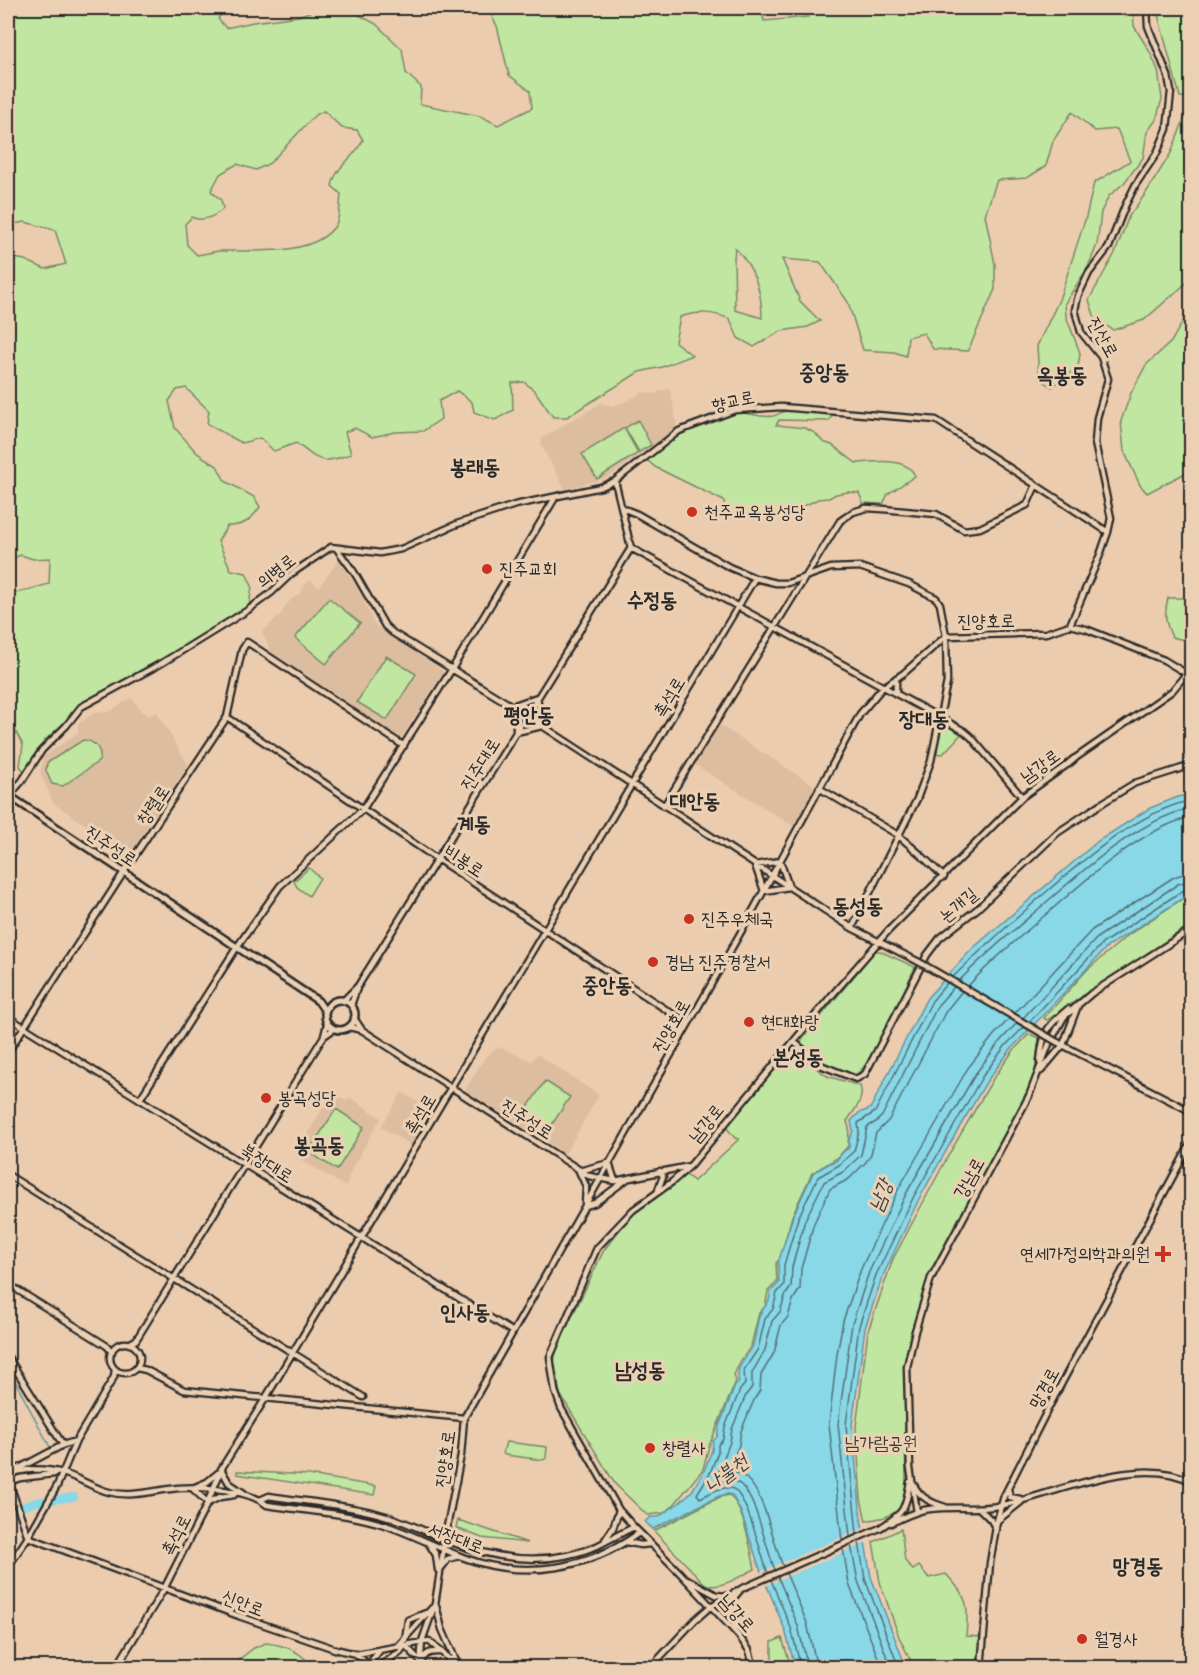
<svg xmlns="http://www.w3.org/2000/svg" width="1199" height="1675" font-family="'Gochi Hand','Poor Story',sans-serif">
	<rect width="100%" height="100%" fill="#ecccae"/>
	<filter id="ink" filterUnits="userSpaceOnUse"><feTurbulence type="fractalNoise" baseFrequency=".0167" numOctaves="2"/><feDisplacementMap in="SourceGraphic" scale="12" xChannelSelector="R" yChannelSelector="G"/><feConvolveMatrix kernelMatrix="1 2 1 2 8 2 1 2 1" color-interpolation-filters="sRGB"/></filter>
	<g filter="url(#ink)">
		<path fill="#ddbda0" d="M670 388 677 424 675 430 607 478 565 489 541 445 542 438 601 403 612 406 627 401 643 392 653 394Z
			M339 560 361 594 374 624 444 672 401 738 271 652 262 632 280 615 290 600 300 593 306 584 310 580 319 587Z
			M131 698 147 716 157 712 188 765 130 854 54 804 40 773 44 756 78 733V724L94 713 109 712Z
			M721 726 812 784 814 790 793 826 695 765 718 727Z
			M499 1047 532 1061 537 1054 599 1095 565 1154 465 1090 485 1057Z
			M332 1092 347 1101 350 1097 381 1118 351 1170 346 1187 295 1156Z
			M402 1092 433 1111 434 1114 414 1147 381 1127Z"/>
		<path fill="#c1e6a1" stroke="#768866" stroke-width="1.5" fill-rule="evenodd" d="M8 8H225L218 19 226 28 253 22 299 16 319 8H338L352 11 376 24 402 49 406 73 421 87 420 104 480 116 498 125 532 108 530 91 509 75 497 26 487 8 474 16 472 8H761L764 21 808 17 813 8H1133L1134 26 1150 52 1158 70 1162 99 1156 120 1147 132 1143 158 1124 183 1109 196 1101 212 1097 245 1088 267 1065 303 1066 316 1080 353 1078 367 1052 387 1039 378 1037 346 1059 300 1086 217 1094 183 1130 161 1117 129 1095 131 1072 112 1053 141 1046 166 1027 178 997 180 985 215 995 264V289L968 351 933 349 924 333 908 337 906 356 894 352 863 350 848 302 820 262 782 259 800 301 820 321 808 327 781 331 754 347 738 338 730 319C712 312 699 311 680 317L675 342 692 355 662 367 639 372 567 417H553L535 391 524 382 512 383 513 410 495 420 474 412 472 402 457 391 439 401 441 419 423 431 395 432 372 437 355 428 345 432 351 454C320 464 322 463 296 443L274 451 260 438 242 443 207 424 209 411 186 388 177 390 169 401 175 428 197 453 217 466 225 481 254 497 260 507C250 521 244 526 227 526L218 541 231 570 246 573 252 586 249 606 224 624 82 703 69 719 44 741 31 771 23 770 20 766 23 745 8 718V583L17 593 49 584 50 558 33 559 21 555 8 560V257L25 260 45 269 66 264 55 230 25 222 8 225ZM324 111 342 128 357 130 363 140C355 158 336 165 332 186L341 194C340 204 340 219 335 226 313 257 253 250 220 251 212 252 204 254 197 255L187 245 185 224 192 217C202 223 215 216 223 209L221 200 211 191 220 174 237 164 256 170 270 163 315 115ZM735 248C754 267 762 292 762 318L735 310 734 259Z
			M1158 8H1191V12L1190 13 1192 17 1191 97H1180L1157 11Z
			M1187 112H1191V279L1144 320 1113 330 1095 318 1089 300 1115 253 1129 216 1146 193 1171 153Z
			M1191 307V470L1147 493 1140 485 1124 451 1121 421 1131 393 1146 365 1171 342Z
			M829 408 832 412 831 418 828 421 779 420 776 425 805 428 815 433 823 442 832 445 856 463C874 462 907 456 915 476L888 494 883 504 863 503 859 493 848 492 836 494 829 498 818 499 783 516 737 515 725 511 724 501 655 467 647 460C669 436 702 424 731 413 746 410 759 419 773 416 777 415 781 412 786 411 800 408 815 409 829 408Z
			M638 420 651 445 639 452 625 428Z
			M624 428 638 453 597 479 582 454Z
			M1191 595V638L1188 641 1172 637C1165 623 1164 613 1168 598H1188Z
			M329 598 360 623 326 664 295 638Z
			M386 656 416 674 387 720 357 702Z
			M938 717 964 731 943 754 932 753Z
			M83 740C94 740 103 750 99 761L63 786 52 784 46 771 47 763Z
			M309 868 320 878 309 896 297 887 294 881Z
			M1191 893V924L1047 1020 1044 1018 1087 970 1127 936Z
			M875 951H880L915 967C903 992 875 1063 854 1076L824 1065 801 1044 802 1039Z
			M1029 1034 1039 1038 1034 1079 927 1280 904 1367 906 1485 904 1505 898 1511 885 1517 866 1521 861 1499 856 1427 868 1331 893 1259 949 1154 993 1079 1013 1051Z
			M797 1054 827 1076 860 1086C865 1100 854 1110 847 1121L849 1128 848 1146 837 1158 812 1173 792 1216 780 1259 776 1263 777 1282 768 1291 765 1307 759 1313 751 1346 740 1362 734 1375 736 1381 709 1446 703 1469 673 1506 664 1513 647 1515 615 1484 560 1394 554 1365 555 1356 559 1344 604 1250 629 1218 641 1207 686 1175 694 1181 739 1139 735 1138 726 1127 783 1060Z
			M545 1081 570 1097 545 1135 520 1119Z
			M336 1109 364 1127 337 1170 312 1154 309 1151Z
			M506 1442 547 1447 546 1458 543 1460 505 1455 503 1453Z
			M237 1471 309 1475 376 1486 374 1495 237 1474Z
			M729 1495C743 1505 751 1551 755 1569 741 1575 720 1591 705 1584L654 1531 720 1497Z
			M458 1520 528 1543 482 1538 456 1528Z
			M901 1529 905 1561 913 1570 919 1566 929 1578 946 1574C968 1597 969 1605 966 1636L981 1637 977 1667H914L899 1637 880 1582 873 1542Z
			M782 1638 791 1667H772V1642Z
			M266 1643C285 1645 302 1652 312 1667H229L254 1648Z"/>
		<path fill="#89d8e7" stroke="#63939c" stroke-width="1.5" d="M1191 794V893L1107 947 1011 1049 987 1081 959 1128 919 1199 882 1278 865 1328 852 1425 861 1519 871 1577 906 1667H795L785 1630 760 1569 741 1512 732 1495 728 1494 719 1496 653 1529 645 1522 650 1517H658L679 1503 692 1491 704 1471 712 1450 713 1441 717 1437 719 1426 735 1386 739 1382C734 1365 748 1359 753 1345 756 1336 756 1326 759 1317 762 1307 771 1304 770 1292L779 1283 778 1263 793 1216 813 1173 830 1163 836 1161 844 1151 849 1148V1140L853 1131 851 1121 859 1113 870 1109 927 998 972 949 1098 841 1150 808 1178 797Z"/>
		<path fill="#ecccae" d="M866 1527 868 1542 765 1586 760 1572Z"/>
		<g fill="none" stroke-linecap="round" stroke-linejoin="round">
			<path stroke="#517076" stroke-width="1.5" d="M953 977C980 950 1009 925 1038 899 1080 863 1136 812 1192 800
				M959 981C985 954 1014 930 1042 906 1081 872 1139 819 1192 808
				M968 986C993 959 1022 935 1050 911 1086 879 1144 827 1192 817
				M1015 1013 1092 930 1174 877 1192 871
				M1023 1018 1098 937 1178 884 1192 880
				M1029 1022 1103 943 1182 891 1192 888
				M857 1534 846 1425 859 1326 876 1275 914 1196 982 1077 1006 1045 1024 1027
				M850 1537 838 1424 852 1324 869 1272 907 1192 976 1073 1001 1040 1017 1023
				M842 1541 829 1424 837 1354 843 1321 861 1269 899 1188 968 1068 994 1035 1009 1019
				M859 1542 865 1579 899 1668
				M851 1545 858 1581 891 1668
				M843 1548 849 1584 882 1668
				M783 1566C773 1543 765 1495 747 1479 742 1474 736 1472 730 1471L729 1468 739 1445 741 1431 754 1400 760 1390 761 1375 774 1353 781 1325 788 1317 793 1300 800 1289 801 1269 814 1223 830 1189 849 1179 866 1162 871 1154 876 1133 889 1120 946 1011 962 991
				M775 1570C766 1549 757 1500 741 1485 734 1479 726 1480 718 1482L716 1478 730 1442 732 1429 746 1395 752 1387V1373L765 1350 772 1321 780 1312 785 1296 791 1287 792 1267 805 1220 824 1182 843 1172 861 1155 867 1127 876 1122 882 1116 938 1005 954 987
				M768 1573C761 1557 747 1492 731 1488 721 1486 709 1494 700 1498L697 1494 710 1473 718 1452V1445L723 1439 725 1427 740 1390 745 1384 744 1370 758 1349 765 1319 773 1309 777 1293 784 1285V1265L798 1218 818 1177 839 1165 854 1151 859 1132 858 1123 875 1112 932 1001 947 983
				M786 1573 807 1623 817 1668
				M778 1577 798 1626 808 1668
				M771 1580 791 1628 801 1668"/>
			<path stroke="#63939c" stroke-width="1.5" d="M8 1368 50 1447"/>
			<path stroke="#89d8e7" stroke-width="8" d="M8 1512 36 1502 74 1497H72"/>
			<g stroke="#2b2b2b" stroke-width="9">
				<path id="minor" d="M622 508 637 514 729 567 755 578 776 583H788L831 568 860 567 909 584 936 598 940 604 946 636 947 682 931 761 917 799 852 928
					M631 548 964 731 971 737 1022 797
					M337 549 354 572 385 626 393 633 512 706 852 928 919 962
					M1070 625 1100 555 1108 532 1111 518 1095 443 1097 418 1108 379 1101 357 1081 332 1075 310 1078 296 1089 273 1109 247 1125 206 1136 184 1157 153 1167 129 1171 92 1168 76 1148 26 1147 8
					M896 694V678
					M537 697 542 726 516 732V717L512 706Z
					M227 717 437 859 688 1024
					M1074 759 1172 691 1186 674
					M819 788 898 835 921 855 944 877
					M8 797 22 781 42 750 66 726 81 707 162 663 248 610 271 593 291 574 331 547 380 553 401 549 457 524 515 505 601 487 615 481
					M664 806 840 521 853 512 866 508 883 509 936 514 964 530 980 528 1027 505 1036 485
					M780 861 789 887 764 891 755 865Z
					M343 1001 358 986 631 548 615 481 679 431 735 410 781 407 936 420 1108 532
					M351 1005 357 988
					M8 1017 513 1332
					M354 1018 362 1030 589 1176 615 1181 690 1166
					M349 1027 362 1030
					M324 1036 334 1029
					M794 1042 823 1066 856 1079 865 1074 927 955 940 938 977 909 1057 833 1104 802 1135 783 1192 765
					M1057 1042 1192 1112
					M8 1052 124 872 227 717 242 650 247 642 404 746
					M782 1058C790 1053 799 1050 807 1057
					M1040 1062C1043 1032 1045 1028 1068 1009
					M1041 1071 1063 1045 1079 1003
					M140 1099 237 947 280 886 363 809 452 669 555 498
					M8 1175 363 1397
					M615 1181 609 1163 579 1171 586 1186 585 1206 595 1203 626 1180
					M658 1190 663 1176 660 1171
					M8 1284 107 1346 112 1352
					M110 1358a15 15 0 1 1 30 0a15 15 0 1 1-30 0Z
					M129 1344 136 1340 324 1036 327 1024
					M8 1357 63 1445
					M137 1368 146 1370 184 1390 464 1418
					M221 1469 229 1483 244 1493
					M14 1471 63 1445 76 1441
					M8 1475C23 1468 46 1468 62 1473 78 1477 93 1488 109 1492 131 1498 156 1490 178 1488 202 1486 249 1490 267 1505 306 1511 347 1513 385 1525 412 1534 438 1548 465 1558 524 1580 589 1569 639 1533
					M9 1482 28 1537 239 1616 335 1649 356 1654 429 1641 448 1658 456 1661 460 1668
					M9 1482 20 1478 54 1474
					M914 1485C920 1498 932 1503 945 1507
					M195 1487 207 1482 218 1473
					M193 1489 208 1503 220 1497 234 1495
					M1008 1489 1010 1497 1020 1499
					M260 1500 269 1496C308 1502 349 1505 386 1516 407 1522 426 1532 446 1540 495 1560 547 1567 597 1546 609 1540 621 1533 634 1527
					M980 1509 991 1520 996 1529
					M917 1512 910 1468 907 1367 915 1331 931 1278 1029 1096 1049 1044 1064 1017 1092 993 1192 929
					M997 1521 1021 1502
					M891 1523C903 1518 916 1510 930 1509 953 1506 976 1510 999 1506 1052 1496 1140 1452 1192 1482
					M430 1532H436L447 1527 451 1536 460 1544
					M605 1540 613 1528 619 1510
					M626 1542 641 1545 650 1544
					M429 1544 436 1555 438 1570
					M8 1567 28 1537 57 1486 76 1441 114 1377 115 1369
					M442 1567 448 1559 459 1556
					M687 1579 716 1595 727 1596
					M436 1606 442 1629 456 1661
					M736 1629 729 1611 731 1601 741 1589
					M405 1640 408 1620 426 1613
					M398 1646 432 1608
					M356 1654 364 1661 366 1668
					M448 1658V1668
					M422 1660C427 1651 433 1652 442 1652
					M116 1668 165 1587 206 1506 223 1466 265 1399 755 578
					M366 1668 380 1650
					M377 1668 400 1652 405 1645 422 1663
					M423 1668 421 1654 422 1641 435 1604 447 1527 461 1455 464 1418 750 916 860 714 882 688 904 673 946 636 1046 633 1070 625 1086 629 1164 660 1192 677
					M650 1668 695 1620 711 1606 743 1588 880 1528C904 1512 905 1511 910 1482
					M754 1668 749 1650 738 1635 680 1573 634 1527 619 1510 561 1408 555 1391 550 1357 597 1248 633 1210 672 1182 690 1166 833 994 888 931 1022 797 1068 764
					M981 1668 990 1563 997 1521 1004 1496 1050 1405 1192 1141"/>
			</g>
			<g stroke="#2b2b2b" stroke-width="10">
				<path id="major" d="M1068 764 1074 759
					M8 795 318 1001 325 1011
					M325 1015a15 15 0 1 1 30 0a15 15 0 1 1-30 0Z"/>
			</g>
			<use href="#minor" stroke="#ecd0b3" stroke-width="4.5"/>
			<use href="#major" stroke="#ecd0b3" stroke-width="5"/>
			<g stroke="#2b2b2b" stroke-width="9" stroke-linecap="butt">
				<path id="minor-bridge" d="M919 962 1057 1042"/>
			</g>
			<use href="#minor-bridge" stroke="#ecd0b3" stroke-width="4.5"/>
		</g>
	</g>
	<g fill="#c8321e" stroke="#ecd0b3" stroke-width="2">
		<circle cx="692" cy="512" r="6"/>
		<circle cx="487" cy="569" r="6"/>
		<circle cx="689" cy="919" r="6"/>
		<circle cx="653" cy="962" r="6"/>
		<circle cx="749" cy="1022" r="6"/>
		<circle cx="266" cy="1098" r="6"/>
		<path d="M1160 1245h6v6h6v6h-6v6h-6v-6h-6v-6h6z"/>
		<circle cx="650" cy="1448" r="6"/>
		<circle cx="1082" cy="1639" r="6"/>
	</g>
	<g text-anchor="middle" stroke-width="6" stroke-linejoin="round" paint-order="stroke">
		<g font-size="18" fill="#2b2b2b" stroke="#ecd0b3">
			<text transform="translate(1103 337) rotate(61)" y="6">진산로</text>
			<text transform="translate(733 401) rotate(-12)" y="6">향교로</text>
			<text transform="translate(276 571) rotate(-38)" y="6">의병로</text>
			<text transform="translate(986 621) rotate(-1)" y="6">진양호로</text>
			<text transform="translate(669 697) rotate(-59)" y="6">촉석로</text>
			<text transform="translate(480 764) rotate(-58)" y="6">진주대로</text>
			<text transform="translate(1040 766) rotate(-36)" y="6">남강로</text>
			<text transform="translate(153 805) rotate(-56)" y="6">창렬로</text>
			<text transform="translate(111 846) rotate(34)" y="6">진주성로</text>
			<text transform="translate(464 861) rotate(33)" y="6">비봉로</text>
			<text transform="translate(958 905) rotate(-40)" y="6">논개길</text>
			<text transform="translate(671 1026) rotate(-60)" y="6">진양호로</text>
			<text transform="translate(420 1114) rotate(-59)" y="6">촉석로</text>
			<text transform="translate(527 1119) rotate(33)" y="6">진주성로</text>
			<text transform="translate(706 1123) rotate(-51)" y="6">남강로</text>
			<text transform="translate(267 1163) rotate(32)" y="6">북장대로</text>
			<text transform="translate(969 1178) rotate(-61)" y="6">강남로</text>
			<text transform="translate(1044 1388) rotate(-62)" y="6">망경로</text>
			<text transform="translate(445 1459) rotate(-82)" y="6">진양호로</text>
			<text transform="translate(176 1535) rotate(-63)" y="6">촉석로</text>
			<text transform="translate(456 1538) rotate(21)" y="6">서장대로</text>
			<text transform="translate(243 1603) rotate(21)" y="6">신안로</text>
			<text transform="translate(737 1613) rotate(49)" y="6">남강로</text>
		</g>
		<g font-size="18" fill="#2b2b2b" stroke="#ecd0b3" text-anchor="start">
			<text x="704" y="518">천주교옥봉성당</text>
			<text x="499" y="575">진주교회</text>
			<text x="701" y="925">진주우체국</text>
			<text x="665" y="968">경남 진주경찰서</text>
			<text x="761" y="1028">현대화랑</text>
			<text x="278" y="1104">봉곡성당</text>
			<text x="1150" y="1260" text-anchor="end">연세가정의학과의원</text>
			<text x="662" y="1454">창렬사</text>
			<text x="1094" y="1645">월경사</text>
		</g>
		<g font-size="18" fill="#3a3e37" stroke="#ecd0b3">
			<text x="881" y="1449">남가람공원</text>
		</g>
		<g font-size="20" font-style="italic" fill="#394547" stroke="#ecd0b3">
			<text transform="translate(880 1195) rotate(-68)" y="7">남강</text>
			<text transform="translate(726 1473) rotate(-37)" y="7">나불천</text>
		</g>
		<g font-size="21" font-weight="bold" fill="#2b2b2b" stroke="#ecd0b3">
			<text x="824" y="379">중앙동</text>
			<text x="1062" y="382">옥봉동</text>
			<text x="475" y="474">봉래동</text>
			<text x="652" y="607">수정동</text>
			<text x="529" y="722">평안동</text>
			<text x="924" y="726">장대동</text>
			<text x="695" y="808">대안동</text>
			<text x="474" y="831">계동</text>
			<text x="858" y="913">동성동</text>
			<text x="607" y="992">중안동</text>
			<text x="798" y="1064">본성동</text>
			<text x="319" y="1152">봉곡동</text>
			<text x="465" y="1319">인사동</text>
			<text x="640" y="1377">남성동</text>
			<text x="1138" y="1573">망경동</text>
		</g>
	</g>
	<rect width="1199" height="1675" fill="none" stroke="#ecd0b3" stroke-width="30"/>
	<rect x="15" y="15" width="1169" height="1645" fill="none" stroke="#2b2b2b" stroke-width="2" filter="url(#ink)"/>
</svg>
